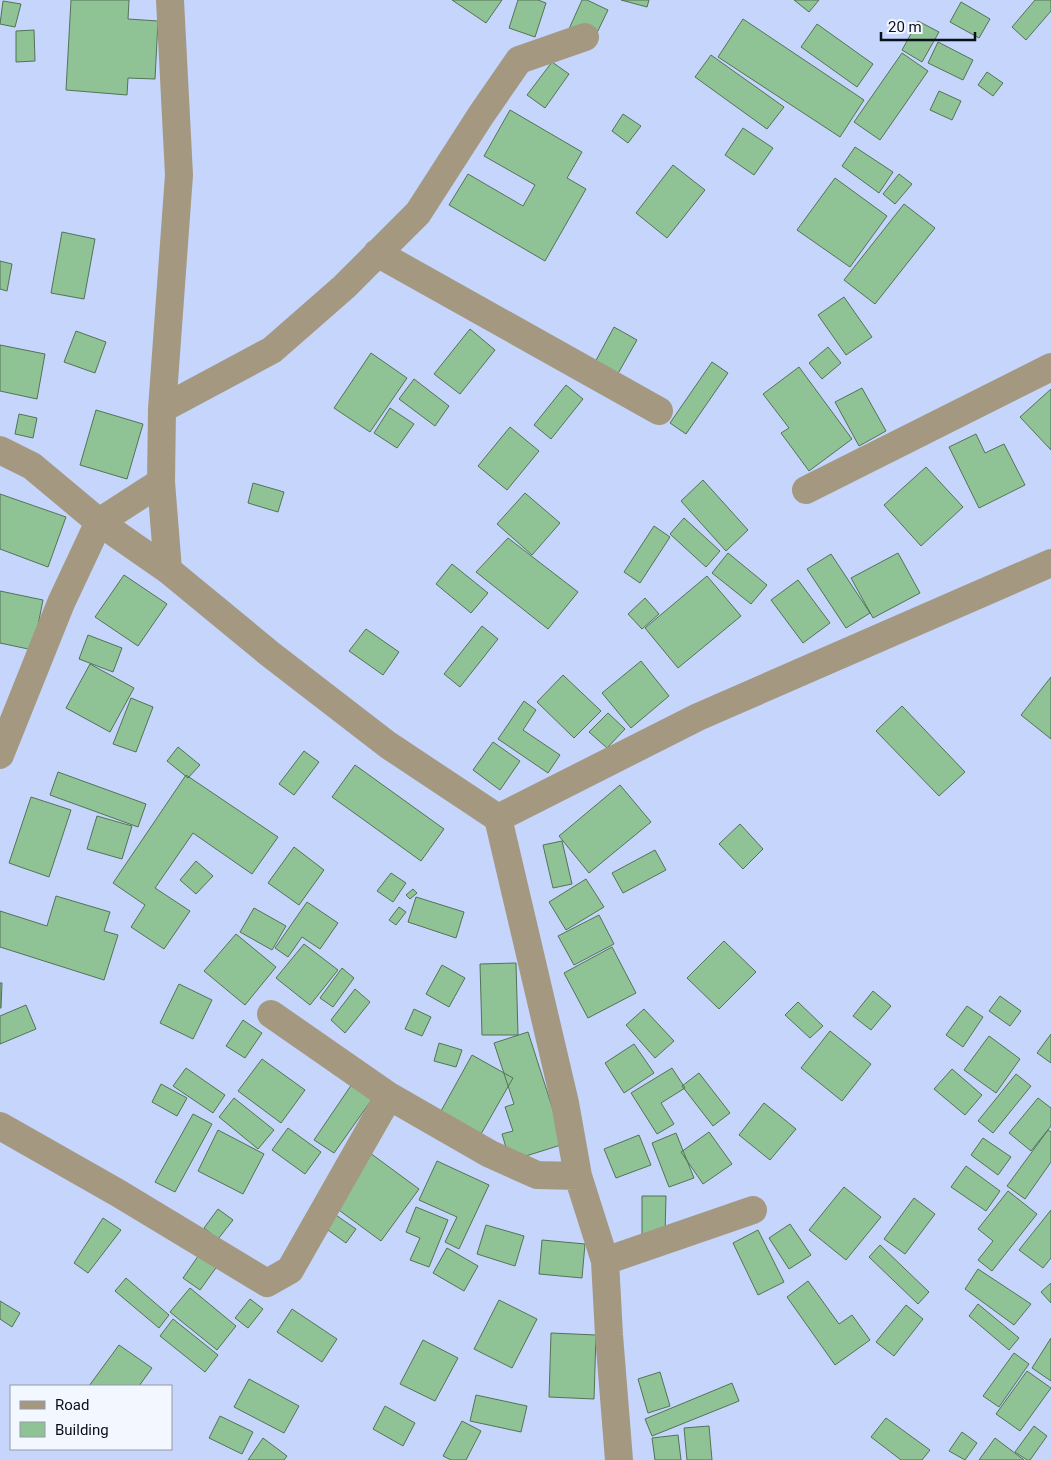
<svg xmlns="http://www.w3.org/2000/svg" width="1051" height="1460" font-family="Roboto,sans-serif">
	<rect width="100%" height="100%" fill="#c5d5fc"/>
	<path fill="#8fc395" stroke="#537357" d="M71 0H129L128 19 158 21 155 79 128 78 127 95 66 90Z
		M452 0H502L486 23Z
		M518 0H538L546 3 535 37 509 28Z
		M582 0H587L608 10 593 41 569 29Z
		M621 0H649L647 7Z
		M794 0H819L809 12Z
		M1035 0H1051V11L1026 40 1012 27Z
		M3 1 21 4 15 27 0 24Z
		M961 2 990 19 979 38 950 22Z
		M743 19 864 100 840 137 718 57Z
		M918 21 939 32 922 62 902 50Z
		M817 24 873 64 857 87 801 47Z
		M34 30 35 61 16 62V31Z
		M938 42 973 60 963 80 928 63Z
		M902 53 928 71 880 140 854 122Z
		M711 55 784 107 767 129 695 77Z
		M552 62 569 74 545 108 527 95Z
		M987 72 1003 83 993 96 978 85Z
		M939 91 961 101 952 120 930 110Z
		M510 110 582 152 567 178 586 189 545 261 449 205 468 174 523 206 535 185 484 156Z
		M623 114 641 126 628 143 612 131Z
		M743 128 773 148 754 175 725 155Z
		M855 147 893 172 879 193 842 166Z
		M673 165 705 190 667 238 636 213Z
		M899 174 912 184 895 204 883 194Z
		M835 178 887 216 850 267 797 230Z
		M904 204 935 228 875 304 844 280Z
		M62 232 95 239 84 299 51 293Z
		M0 261 12 264 7 291 0 289Z
		M844 297 872 337 846 355 818 315Z
		M614 327 637 340 616 377 594 364Z
		M470 329 495 350 460 394 434 374Z
		M76 331 106 342 95 373 64 362Z
		M0 345 45 354 37 399 0 391Z
		M828 347 841 363 822 379 809 363Z
		M371 353 407 378 370 432 334 408Z
		M712 362 728 373 686 434 670 423Z
		M799 367 852 439 809 471 781 433 789 428 763 394Z
		M414 379 449 406 435 426 399 399Z
		M566 385 583 399 551 439 534 425Z
		M862 388 886 431 859 446 835 402Z
		M1051 389V450L1020 417Z
		M390 408 414 424 397 448 374 433Z
		M96 410 143 424 127 479 80 465Z
		M19 414 37 418 33 438 15 434Z
		M510 427 539 451 507 490 478 466Z
		M976 434 985 453 1004 444 1025 485 979 508 949 447Z
		M926 467 963 507 921 546 884 505Z
		M703 480 748 530 726 551 681 501Z
		M253 483 284 492 278 512 248 503Z
		M525 493 560 523 532 555 497 524Z
		M0 494 66 517 48 567 0 549Z
		M684 518 720 551 706 567 670 534Z
		M654 526 670 537 640 583 624 572Z
		M508 538 578 592 548 629 476 572Z
		M728 553 767 585 751 604 712 573Z
		M898 553 920 593 873 618 851 578Z
		M831 554 870 613 846 628 807 569Z
		M452 564 488 593 471 613 436 584Z
		M124 575 167 604 138 646 95 617Z
		M707 576 741 616 678 668 645 628Z
		M798 580 830 623 803 643 771 600Z
		M0 591 43 600 33 650 0 643Z
		M645 598 659 614 642 629 628 614Z
		M482 626 498 639 460 687 444 674Z
		M366 629 399 652 383 675 349 651Z
		M88 635 122 648 113 672 79 659Z
		M641 661 669 696 631 728 602 693Z
		M90 664 134 688 110 732 66 708Z
		M563 675 601 711 574 738 537 702Z
		M1051 677V739L1021 715Z
		M131 698 153 707 136 752 113 744Z
		M524 701 536 710 523 730 560 755 548 773 498 739Z
		M902 706 965 772 939 796 876 731Z
		M608 713 625 729 607 748 589 732Z
		M493 742 520 761 500 790 473 770Z
		M178 747 200 765 188 778 167 761Z
		M304 751 319 762 294 795 279 784Z
		M355 765 444 829 421 861 332 797Z
		M58 772 146 804 138 827 50 795Z
		M186 775 278 837 252 874 193 833 155 888 190 911 164 949 131 927 145 905 113 883Z
		M620 785 651 822 589 873 559 836Z
		M31 797 71 810 49 877 9 863Z
		M97 816 132 826 122 859 87 849Z
		M740 824 763 849 743 869 719 844Z
		M562 841 572 884 553 888 543 845Z
		M294 847 324 870 299 905 268 883Z
		M655 850 666 870 623 893 612 873Z
		M196 861 213 876 196 894 180 880Z
		M391 873 406 883 393 902 377 891Z
		M586 879 604 907 566 930 549 902Z
		M413 889 417 893 410 899 406 895Z
		M56 896 110 912 104 931 118 935 104 980 0 947V911L47 926Z
		M416 897 464 912 456 938 408 922Z
		M307 902 338 923 320 949 302 937 288 957 275 948Z
		M399 907 406 912 396 925 389 920Z
		M254 908 286 926 272 950 240 932Z
		M599 915 614 944 574 965 558 936Z
		M236 934 276 967 245 1005 204 971Z
		M724 941 756 972 719 1009 687 978Z
		M304 944 338 970 310 1005 276 978Z
		M612 947 636 993 588 1018 564 973Z
		M516 963 518 1035H482L480 964Z
		M442 965 465 978 449 1007 426 994Z
		M342 968 354 978 333 1007 320 998Z
		M0 983H2L1 1008H0Z
		M179 984 212 1000 193 1039 160 1023Z
		M355 989 370 1002 345 1033 331 1020Z
		M873 991 891 1006 871 1030 853 1016Z
		M1000 996 1021 1011 1010 1026 989 1011Z
		M798 1002 823 1026 810 1038 785 1015Z
		M26 1005 36 1029 0 1044V1016Z
		M967 1006 983 1017 963 1047 946 1035Z
		M414 1009 431 1017 422 1036 405 1029Z
		M644 1009 674 1041 655 1058 626 1025Z
		M243 1020 262 1033 245 1058 226 1046Z
		M830 1031 871 1064 842 1101 801 1068Z
		M528 1032 564 1144 510 1161 502 1134 513 1131 505 1107 514 1104 494 1043Z
		M1051 1034V1063L1037 1053Z
		M989 1036 1020 1059 996 1093 964 1070Z
		M439 1043 462 1050 456 1067 434 1061Z
		M634 1044 654 1073 624 1093 605 1063Z
		M472 1055 513 1078 481 1134 441 1111Z
		M262 1059 305 1090 281 1123 238 1091Z
		M186 1068 225 1095 213 1113 173 1086Z
		M672 1068 685 1088 661 1103 674 1124 657 1134 631 1093Z
		M952 1069 982 1095 965 1115 934 1089Z
		M699 1073 730 1113 713 1126 682 1086Z
		M1016 1074 1031 1086 993 1133 978 1121Z
		M161 1084 187 1098 177 1116 152 1102Z
		M352 1084 373 1098 334 1153 314 1140Z
		M234 1098 274 1130 258 1149 219 1117Z
		M1038 1098 1051 1108V1126L1031 1151 1009 1133Z
		M764 1103 796 1129 770 1160 739 1135Z
		M193 1114 212 1124 175 1192 155 1182Z
		M288 1128 321 1152 305 1174 272 1150Z
		M218 1130 264 1154 243 1194 198 1171Z
		M1048 1130 1051 1132V1162L1025 1199 1007 1186Z
		M709 1132 732 1164 703 1184 681 1152Z
		M676 1133 694 1178 669 1187 652 1143Z
		M639 1135 651 1165 616 1178 604 1149Z
		M983 1138 1011 1157 998 1175 971 1155Z
		M370 1153 419 1189 381 1241 332 1205Z
		M437 1161 489 1185 459 1249 445 1242 457 1217 419 1200Z
		M966 1166 1000 1191 986 1211 951 1187Z
		M844 1187 881 1217 846 1260 809 1230Z
		M1008 1191 1037 1214 992 1271 978 1260 993 1241 978 1229Z
		M642 1196H666L665 1234H642Z
		M914 1198 935 1214 905 1254 884 1239Z
		M416 1207 448 1220 429 1267 410 1260 420 1238 406 1232Z
		M218 1209 233 1220 218 1239 204 1228Z
		M1051 1210V1258L1043 1268 1019 1250Z
		M330 1211 356 1229 346 1243 321 1225Z
		M103 1218 121 1230 88 1273 74 1263Z
		M790 1224 811 1255 789 1269 769 1238Z
		M486 1225 524 1236 515 1266 477 1254Z
		M758 1230 784 1282 758 1295 733 1243Z
		M542 1240 585 1244 582 1278 539 1274Z
		M880 1245 929 1292 918 1304 869 1257Z
		M447 1248 478 1266 464 1291 433 1273Z
		M201 1252 218 1265 200 1290 183 1278Z
		M978 1269 1031 1304 1014 1325 965 1289Z
		M126 1278 169 1315 159 1328 115 1291Z
		M808 1281 839 1324 852 1315 870 1340 835 1365 787 1297Z
		M1051 1283V1303L1041 1292Z
		M190 1288 236 1326 217 1350 170 1312Z
		M250 1299 263 1309 248 1328 235 1318Z
		M499 1300 537 1319 512 1368 474 1349Z
		M0 1301 20 1313 12 1327 0 1319Z
		M978 1304 1019 1338 1009 1350 969 1316Z
		M906 1305 923 1319 894 1356 876 1342Z
		M292 1309 337 1339 322 1362 277 1332Z
		M173 1319 218 1355 205 1372 160 1336Z
		M551 1333 596 1335 594 1399 549 1397Z
		M1051 1338V1381L1032 1368Z
		M423 1340 458 1358 435 1401 400 1384Z
		M119 1345 152 1368 139 1386H89Z
		M1014 1353 1029 1364 999 1407 983 1396Z
		M1027 1371 1051 1388 1020 1431 996 1414Z
		M660 1372 670 1406 648 1413 638 1379Z
		M249 1379 299 1406 284 1433 234 1407Z
		M732 1383 739 1401 652 1436 645 1419Z
		M476 1395 527 1406 521 1432 470 1421Z
		M385 1406 415 1423 403 1446 373 1429Z
		M220 1416 253 1432 242 1454 209 1438Z
		M886 1418 930 1450 922 1460H901L871 1437Z
		M462 1421 481 1431 466 1460H451L443 1456Z
		M709 1426 712 1460H687L684 1428Z
		M1034 1426 1047 1436 1030 1460H1027L1015 1452Z
		M962 1432 977 1443 965 1460 949 1451Z
		M678 1435 681 1460H655L652 1438Z
		M263 1438 287 1456 284 1460H248Z
		M995 1438 1024 1460H979Z"/>
	<g fill="none" stroke-linecap="round" stroke-linejoin="round">
		<path stroke="#a49980" stroke-width="28" d="M377 253 659 411
			M162 409 272 350 344 287 418 213 481 115 519 60 585 37
			M0 450 32 466 99 522 161 482
			M806 490 1051 367
			M168 570 161 482 162 409 179 175 170 0
			M0 755 61 603 99 522 168 570 270 654 388 745 498 818
			M271 1014 389 1096 490 1154 537 1175 578 1176
			M0 1126 118 1193 267 1283 290 1270 389 1096
			M605 1261 753 1210
			M619 1460 609 1335 605 1261 578 1176 565 1103 498 818 698 717 1051 563"/>
	</g>
	<rect x="10" y="1385" width="162" height="65" fill="#f3f7ff" stroke="#969aa4"/>
	<rect x="20" y="1401" width="25" height="8" fill="#a49980" stroke="#969aa4"/>
	<text x="55" y="1410" font-size="15" fill="#0a0f1c">Road</text>
	<rect x="20" y="1422" width="25" height="15" fill="#8fc395" stroke="#969aa4"/>
	<text x="55" y="1435" font-size="15" fill="#0a0f1c">Building</text>
	<path d="M881 32v8h94v-8" fill="none" stroke="#0a0f1c" stroke-width="2.5"/>
	<text x="888" y="32" font-size="15" fill="#0a0f1c" stroke="#f3f7ff" stroke-width="4" paint-order="stroke">20 m</text>
</svg>
